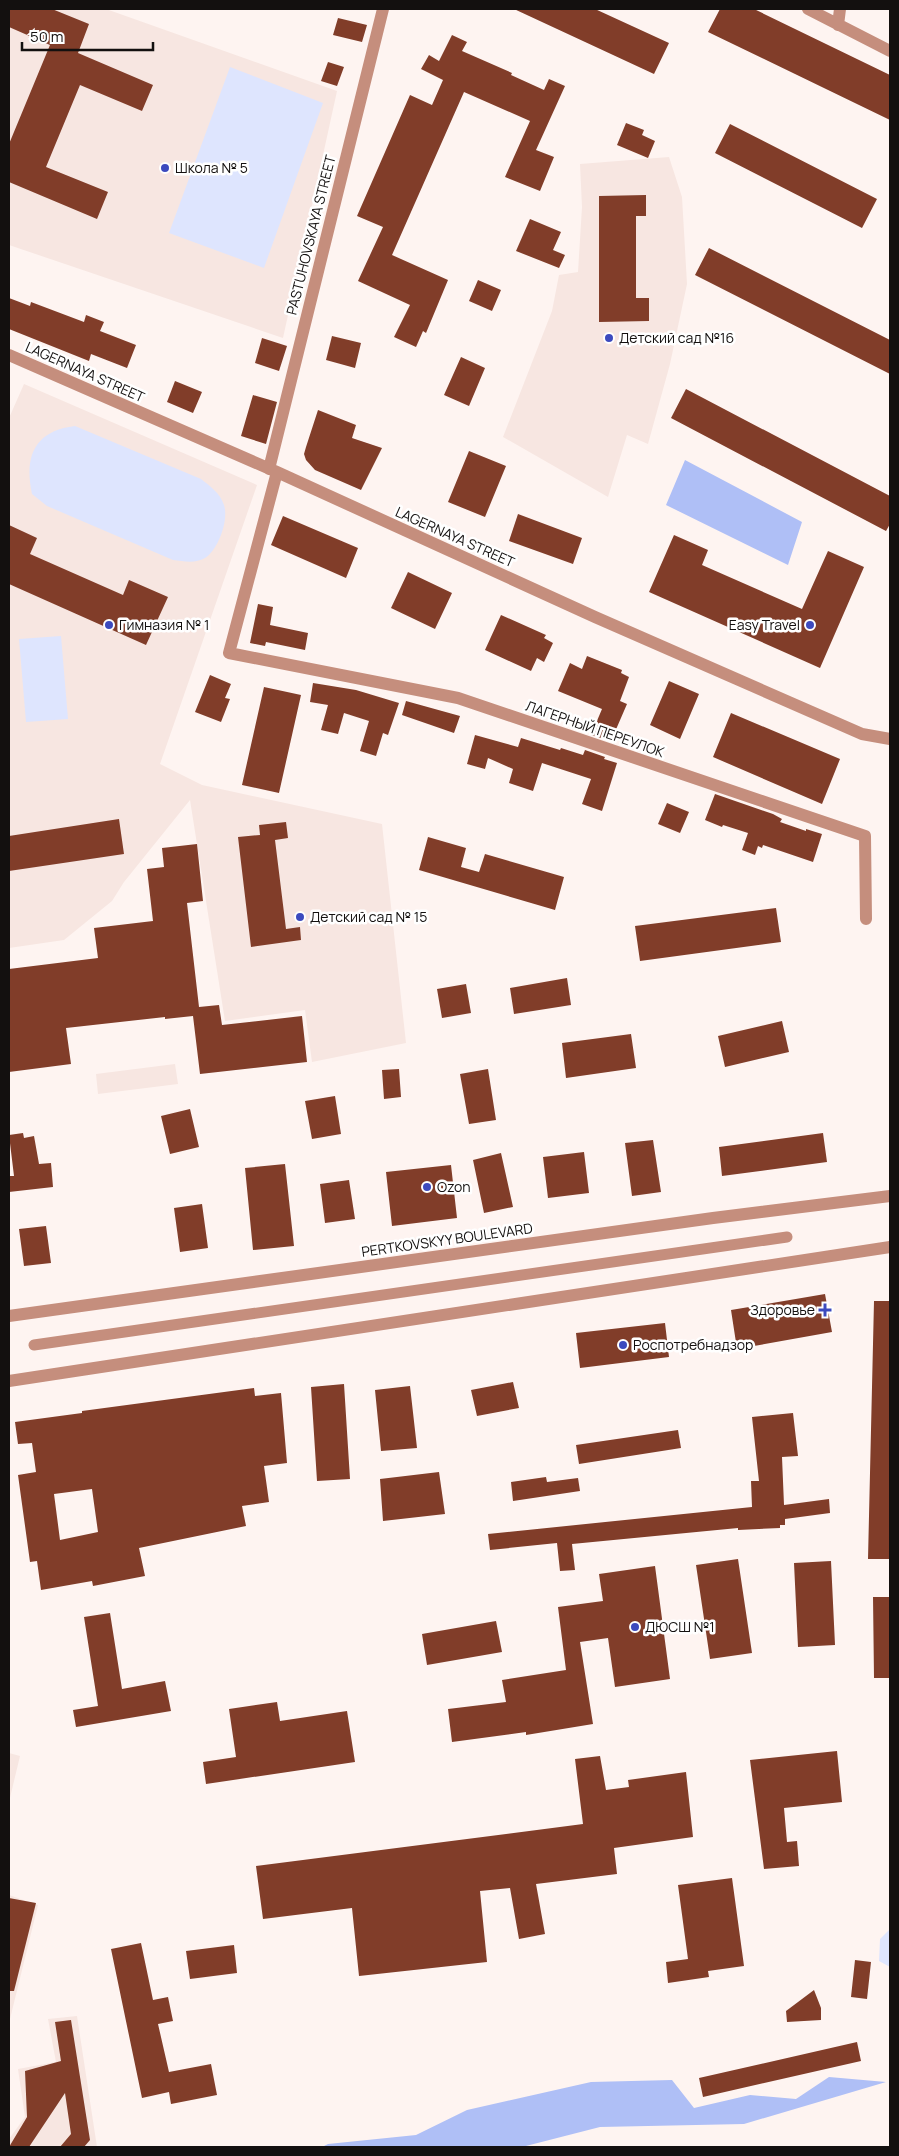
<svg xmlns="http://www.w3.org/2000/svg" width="899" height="2156" font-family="Manrope,sans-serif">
	<rect width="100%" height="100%" fill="#fef4f1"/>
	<path fill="#f7e6e1" d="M9 9H106L337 91 283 338 9 245Z
		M669 157 682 197 687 284 670 364 648 444 627 435 608 497 503 437 552 311 559 275 578 272 582 207 580 164Z
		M24 384 257 485 160 764 202 785 382 824 406 1043 312 1062 305 1010 225 1021 190 800 124 882 112 901 64 940 9 948V418Z
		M175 1064 178 1084 98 1094 96 1074Z
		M9 1753 20 1756 9 1802Z
		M9 1895 38 1905 9 2023Z
		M77 2016 97 2147H9V2139L25 2117 18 2069 56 2062 48 2019Z"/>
	<path fill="#dee5fe" d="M230 67 323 103 264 268 169 233Z
		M75 426 201 479C210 486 220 493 224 505 229 520 218 550 205 558 195 564 183 561 173 560L47 506 32 494C24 457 34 431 75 426Z
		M61 636 68 719 26 722 19 639Z
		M890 1929V1967L879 1961 880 1939Z"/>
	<path fill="#afbff6" d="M685 460 802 522 788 565 666 505Z
		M829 2077 886 2082 744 2124 600 2127 522 2147H322L328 2144 416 2135 467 2110 591 2082 672 2080 694 2108 750 2095 796 2099Z"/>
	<path fill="#813d29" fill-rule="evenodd" d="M9 9H52L89 24 78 53 153 85 142 111 80 85 46 167 108 192 97 219 9 182V144L50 45 9 27Z
		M514 9H595L669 43 654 74Z
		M720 9H754L890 75V120L708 32Z
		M338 18 367 25 362 42 333 35Z
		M452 35 467 42 462 51 512 73 511 75 544 90 549 79 565 86 536 150 554 157 540 191 505 177 530 121 464 92 392 255 448 280 426 333 423 331 416 347 394 337 410 305 358 281 383 227 357 216 410 95 432 105 443 80 421 69 429 55 439 61Z
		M328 62 344 67 337 86 321 81Z
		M626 123 644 130 642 135 655 141 648 158 617 145Z
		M730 124 877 199 862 228 715 153Z
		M646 195V216H636V298H649V321L599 322V196Z
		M530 219 561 232 553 250 565 255 559 268 516 251Z
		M709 248 890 340V374L695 275Z
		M478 280 501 290 492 311 469 301Z
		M9 298 30 306 31 302 84 322 86 315 104 322 100 331 136 345 127 368 91 354 89 361 9 329Z
		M332 336 361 343 355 368 326 360Z
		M262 338 287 346 279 371 255 363Z
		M461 357 485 368 469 406 444 395Z
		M175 381 202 392 193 413 167 402Z
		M686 389 890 496V524L886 531 671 418Z
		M253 395 277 402 266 444 241 436Z
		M318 410 356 425 352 438 382 448 361 490 315 470 306 460 304 454 306 447Z
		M469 451 506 466 485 517 448 502Z
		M518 514 582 538 573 564 509 541Z
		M283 516 358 548 346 578 271 545Z
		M9 525 37 538 30 554 123 595 129 580 168 597 146 645 9 584Z
		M674 535 708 550 702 565 802 609 828 551 864 567 820 668 649 592Z
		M408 572 452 593 435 629 391 608Z
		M258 604 273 607 270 625 308 633 305 650 266 642 265 646 250 643Z
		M501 615 546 635 544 638 553 643 544 662 537 658 531 671 485 650Z
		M587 656 622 670 621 673 629 677 620 701 627 704 611 741 591 735 602 709 558 691 570 663 582 669Z
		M210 675 231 684 225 698 230 699 221 722 195 712Z
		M669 681 699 694 680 739 650 725Z
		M313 683 356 690 399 703 388 735 383 733 376 756 360 751 369 721 344 713 338 734 321 730 328 705 310 702Z
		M264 687 301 695 279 793 242 785Z
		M406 701 460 716 454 733 402 715Z
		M731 713 840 759 822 804 713 757Z
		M475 735 518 747 521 738 560 750 561 748 583 755 585 750 605 757 604 759 617 763 602 811 582 804 591 779 542 763 533 791 509 783 513 769 488 758 485 769 467 764Z
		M715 794 773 814 782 819 780 822 806 831V829L822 834 813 862 763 845 762 848 758 846 755 855 742 850 748 833 723 825 722 827 705 820Z
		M667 803 689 812 680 833 658 824Z
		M119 819 124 854 9 871V836Z
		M286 822 288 838 275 840 286 929 300 927 301 940 251 947 238 837 260 835 259 825Z
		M428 837 466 848 461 867 479 872 485 854 564 877 555 910 419 870Z
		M197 844 203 901 187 903 199 1007 219 1005 222 1025 302 1016 307 1062 200 1074 193 1016 165 1019V1017L66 1028 71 1064 9 1072V969L98 958 94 928 153 921 147 869 164 867 162 848Z
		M776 908 781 942 640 961 635 926Z
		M567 978 571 1005 514 1014 510 988Z
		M466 984 471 1013 442 1018 437 989Z
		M782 1021 789 1052 725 1067 718 1036Z
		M631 1034 636 1068 566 1078 562 1043Z
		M399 1069 401 1097 384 1099 382 1070Z
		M488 1069 496 1120 469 1124 460 1074Z
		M335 1096 341 1134 312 1139 305 1101Z
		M190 1109 199 1147 170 1154 161 1116Z
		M23 1133 24 1138 34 1136 39 1164 51 1163 53 1187 9 1192V1176H14L9 1135Z
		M823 1133 827 1162 722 1176 719 1147Z
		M653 1140 661 1192 632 1196 625 1143Z
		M584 1152 589 1193 548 1198 543 1157Z
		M501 1153 513 1207 484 1213 473 1160Z
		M285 1164 294 1246 253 1250 245 1168Z
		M451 1165 457 1218 392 1226 386 1172Z
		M349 1180 355 1219 325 1223 320 1184Z
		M202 1204 208 1248 180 1252 174 1208Z
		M46 1226 51 1263 24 1266 19 1229Z
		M825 1294 832 1332 737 1349 731 1310Z
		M874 1301H890V1559H868Z
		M665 1323 669 1357 580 1368 576 1333Z
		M513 1382 519 1408 477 1416 471 1390Z
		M344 1384 350 1479 317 1481 311 1387Z
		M410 1386 417 1448 381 1451 375 1390Z
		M254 1388 255 1396 281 1393 287 1463 264 1466 269 1502 242 1506 246 1526 139 1548 145 1576 93 1586 92 1581 41 1590 37 1561 30 1562 18 1475 36 1472 32 1443 18 1444 15 1422 82 1413V1411ZM92 1489 98 1532 60 1540 54 1494Z
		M793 1413 798 1456 782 1457 784 1505 829 1499 830 1513 785 1519V1525H780V1528L738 1530V1528L572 1544 575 1570 560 1571 557 1543 490 1550 488 1534 752 1507 751 1481H759L752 1417Z
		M678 1430 681 1448 579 1464 576 1445Z
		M439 1472 445 1514 383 1521 380 1479Z
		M546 1477 547 1482 578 1478 580 1491 513 1501 511 1482Z
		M738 1559 752 1653 710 1659 696 1565Z
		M831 1561 835 1645 798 1647 794 1563Z
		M655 1566 670 1679 615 1687 608 1638 580 1642 593 1724 526 1735V1732L452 1742 448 1709 506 1702 502 1680 566 1670 558 1607 603 1601 599 1574Z
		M873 1597H890V1678H874Z
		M110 1613 122 1689 165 1681 171 1711 76 1727 73 1710 98 1706 84 1617Z
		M496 1621 502 1652 427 1665 422 1634Z
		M277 1702 280 1721 347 1711 355 1762 206 1784 203 1762 236 1757 229 1709Z
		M837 1751 842 1802 784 1808 787 1842 797 1841 799 1866 764 1869 750 1760Z
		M600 1756 606 1790 629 1787 628 1780 686 1772 693 1837 614 1848 617 1874 536 1884 545 1934 519 1939 510 1888 480 1891 487 1962 359 1976 352 1908 263 1919 256 1866 583 1824 575 1759Z
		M732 1878 744 1966 708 1971 709 1977 668 1983 666 1962 688 1959 678 1885Z
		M9 1898 36 1903 14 1991H9Z
		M141 1943 153 2000 168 1997 173 2021 158 2024 169 2072 211 2064 217 2095 171 2104 169 2092 142 2098 111 1949Z
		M234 1945 237 1973 190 1979 186 1951Z
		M855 1960 871 1962 867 1999 851 1997Z
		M814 1990 821 2008V2020L787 2022 786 2011Z
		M71 2020 90 2140 84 2147H60L71 2134 65 2093 29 2147H9L27 2117 25 2071 61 2061 55 2022Z
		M857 2042 861 2061 703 2097 699 2078Z"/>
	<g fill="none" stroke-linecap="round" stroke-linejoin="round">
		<path stroke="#c58e7d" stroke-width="11" d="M34 1345 787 1237"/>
		<path stroke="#c58e7d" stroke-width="12" d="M808 9 890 51
			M838 25 840 9
			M9 355 277 472 595 617 862 734 890 739
			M269 469 383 9
			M277 472 229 653 458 698 865 836 866 919
			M9 1316 713 1218 890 1196
			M9 1381 890 1247"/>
	</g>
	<g fill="#3c4abe" stroke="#fff" stroke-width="2">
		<circle cx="165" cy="168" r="5"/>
		<circle cx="609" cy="338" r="5"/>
		<circle cx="109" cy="625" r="5"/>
		<circle cx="810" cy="625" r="5"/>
		<circle cx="300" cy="917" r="5"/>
		<circle cx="427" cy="1187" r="5"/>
		<path d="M822.5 1302.5h5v5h5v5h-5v5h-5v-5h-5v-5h5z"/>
		<circle cx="623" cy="1345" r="5"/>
		<circle cx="635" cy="1627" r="5"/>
	</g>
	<g text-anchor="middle" stroke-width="5" stroke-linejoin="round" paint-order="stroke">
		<g font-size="14" fill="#13100f" stroke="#fff" text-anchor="start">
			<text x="175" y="173">Школа № 5</text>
			<text x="619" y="343">Детский сад №16</text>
			<text x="119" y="630">Гимназия № 1</text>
			<text x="800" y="630" text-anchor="end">Easy Travel</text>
			<text x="310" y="922">Детский сад № 15</text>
			<text x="437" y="1192">Ozon</text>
			<text x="815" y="1315" text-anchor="end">Здоровье</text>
			<text x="633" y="1350">Роспотребнадзор</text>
			<text x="645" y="1632">ДЮСШ №1</text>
		</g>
		<g font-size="14" fill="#13100f" stroke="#fff">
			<text transform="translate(311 235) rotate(-76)" y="5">PASTUHOVSKAYA STREET</text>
			<text transform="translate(85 372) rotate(24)" y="5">LAGERNAYA STREET</text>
			<text transform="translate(455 537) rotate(24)" y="5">LAGERNAYA STREET</text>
			<text transform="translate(595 729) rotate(19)" y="5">ЛАГЕРНЫЙ ПЕРЕУЛОК</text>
			<text transform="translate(447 1240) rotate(-8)" y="5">PERTKOVSKYY BOULEVARD</text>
		</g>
	</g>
	<rect width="899" height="2156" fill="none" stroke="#13100f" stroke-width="20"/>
	<path d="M22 42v8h131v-8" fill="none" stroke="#13100f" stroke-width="2.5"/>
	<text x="30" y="42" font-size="15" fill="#13100f" stroke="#ffffff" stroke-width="4" paint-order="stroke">50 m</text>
</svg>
